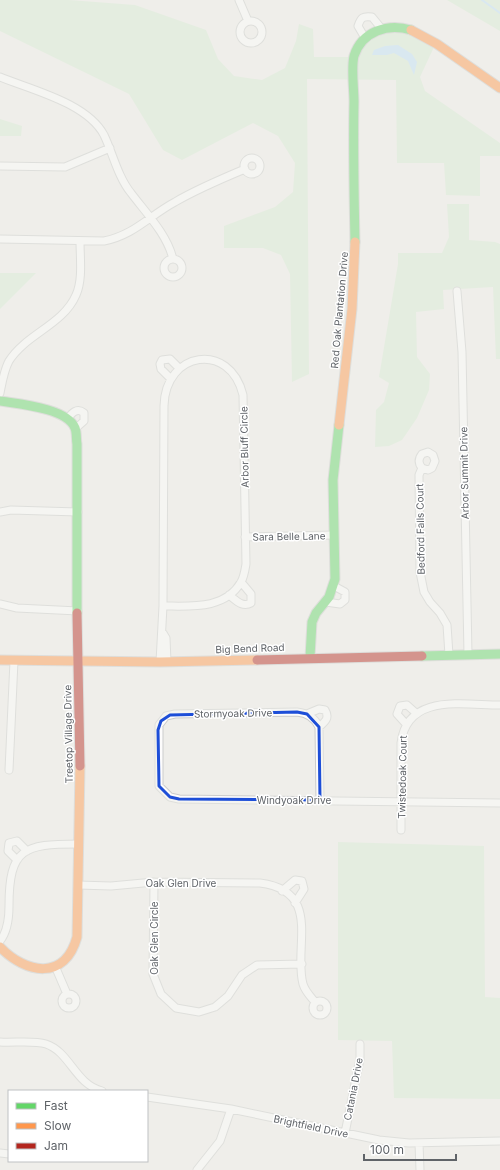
<svg xmlns="http://www.w3.org/2000/svg" width="500" height="1170" font-family="Inter,sans-serif">
	<rect width="100%" height="100%" fill="#efeeea"/>
	<path fill="#d8ebd6" d="M0 0H69L135 5 206 30 218 59 234 76 262 80 285 68 296 41 299 24 313 29 314 57H358C379 17 402 30 434 47L420 77 425 91 500 143V156H480V196L446 195 444 163H397L396 80 307 79 309 374 292 382 290 274 281 255 263 248H224V226L275 207 293 192 295 163 278 136 253 123 182 160 163 150 129 94 0 31Z
		M447 0H500V31Z
		M0 119 22 126 21 136H0Z
		M447 204H469V240L495 242 500 244V359H496L493 287 443 290 444 309 416 312 417 357 430 374 429 390 417 418 402 440 389 446 375 447 376 410 384 402 389 383 379 377 398 264V253H442L449 237Z
		M0 273H36L0 309Z
		M338 842 484 846 485 997 500 998V1099L394 1098 392 1041 338 1040Z"/>
	<path fill="#bfe0f9" d="M398 45 412 54 417 62 414 75 408 61 394 53 387 55H372L374 50 385 46Z"/>
	<g fill="none" stroke-linecap="round" stroke-linejoin="round">
		<path stroke="#bfe0f9" stroke-width="2" d="M482 0 500 13"/>
		<g stroke="#cbcccc" stroke-width="9">
			<path id="street" d="M239 0 248 21
				M240 32a11 11 0 1 1 22 0a11 11 0 1 1-22 0Z
				M365 38 358 26C361 17 363 16 372 17L381 28
				M0 77C32 90 87 103 104 135 113 154 118 177 131 193 146 213 167 234 173 259
				M244 166a8 8 0 1 1 16 0a8 8 0 1 1-16 0Z
				M0 166 65 167 110 148
				M0 239 104 241C134 235 149 216 175 202 197 189 221 179 245 169
				M164 268a9 9 0 1 1 18 0a9 9 0 1 1-18 0Z
				M457 291 462 352 468 654
				M170 378 161 369 160 364 162 360 170 359 179 368
				M0 393C2 383 4 370 9 361 26 334 63 325 76 295 83 280 80 258 80 241
				M67 419C72 413 77 407 84 413V421L75 429
				M422 468C418 463 418 459 422 454L428 452 433 455 435 461 432 468 428 470 422 468 419 475 420 572 424 592 430 602 440 613 447 625 449 655
				M0 512 11 510 78 512
				M245 537 334 535
				M229 595C236 600 242 608 251 603V594L241 582
				M326 602 340 604 345 600V592L334 586
				M0 604 17 608 78 611
				M163 633 166 638 167 662
				M160 662 163 606 164 406C165 351 230 341 243 395L246 564C245 570 244 577 241 582 225 610 190 606 163 606
				M307 714 319 709 325 710C330 718 325 722 319 727
				M406 724 397 714 400 706 407 705 416 713
				M9 770 14 661
				M320 800 319 727C315 718 307 713 297 712L175 714 166 716 159 725V786L170 797 179 799 500 803
				M401 830V743C407 693 463 705 500 705
				M17 860 8 851 9 843 17 841 27 851
				M154 882 153 974 161 994 176 1008 199 1012 215 1007 228 996 242 975 257 965 302 964
				M78 885 111 886 154 882 260 883C323 891 293 947 303 984 305 991 310 996 315 1002
				M282 891 295 880 302 881 304 889 295 903
				M0 941C8 931 9 918 9 906 9 848 24 844 78 844
				M55 966 67 994
				M62 1001a7 7 0 1 1 14 0a7 7 0 1 1-14 0Z
				M313 1008a7 7 0 1 1 14 0a7 7 0 1 1-14 0Z
				M0 1042C14 1043 33 1040 46 1044 70 1052 75 1084 102 1091
				M147 1097 231 1109 379 1140 409 1143 500 1141
				M345 1133 360 1059V1044
				M419 1143 420 1170
				M0 1153 9 1154
				M197 1170 220 1141 231 1109"/>
		</g>
		<g stroke="#cacacb" stroke-width="11">
			<path id="fast" d="M355 242C354 195 353 149 354 102 354 89 351 68 354 56 362 31 388 23 411 30
				M0 401C18 404 67 408 75 428 77 433 76 439 77 444V613
				M422 656 500 654
				M310 657 312 622 316 613 329 597 335 579 333 480 339 425"/>
		</g>
		<g stroke="#cacacb" stroke-width="11">
			<path id="slow" d="M411 30 437 44 500 88
				M339 425 352 309 355 242
				M0 660 160 662 257 660
				M0 947C26 974 65 981 77 937L80 766"/>
		</g>
		<g stroke="#cacacb" stroke-width="11">
			<path id="jam" d="M77 613 80 766
				M257 660 422 656"/>
		</g>
		<use href="#street" stroke="#fdfcfc" stroke-width="7"/>
		<use href="#fast" stroke="#63d668" stroke-width="9"/>
		<use href="#slow" stroke="#ff974d" stroke-width="9"/>
		<use href="#jam" stroke="#b3261e" stroke-width="9"/>
	</g>
	<path d="M0 0H500V1170H0ZM297 712 307 714 319 727 320 800 179 799 170 797 159 786 158 730 161 721 170 715Z" fill="#efeeea" fill-opacity=".55" fill-rule="evenodd"/>
	<path fill="none" stroke="#1d4ed8" stroke-width="3" stroke-linejoin="round" d="M297 712 307 714 319 727 320 800 179 799 170 797 159 786 158 730 161 721 170 715Z"/>
	<g text-anchor="middle" stroke-width="3" stroke-linejoin="round" paint-order="stroke">
		<g font-size="10" fill="#5f6368" stroke="#fff">
			<text transform="translate(339 310) rotate(-85)" y="4">Red Oak Plantation Drive</text>
			<text transform="translate(244 447) rotate(-91)" y="4">Arbor Bluff Circle</text>
			<text transform="translate(464 473) rotate(-91)" y="4">Arbor Summit Drive</text>
			<text transform="translate(420 529) rotate(-91)" y="4">Bedford Falls Court</text>
			<text transform="translate(289 536) rotate(-1)" y="4">Sara Belle Lane</text>
			<text transform="translate(250 648) rotate(-2)" y="4">Big Bend Road</text>
			<text transform="translate(233 713) rotate(-1)" y="4">Stormyoak Drive</text>
			<text transform="translate(68 734) rotate(-91)" y="4">Treetop Village Drive</text>
			<text transform="translate(402 777) rotate(-89)" y="4">Twistedoak Court</text>
			<text x="294" y="804">Windyoak Drive</text>
			<text x="181" y="887">Oak Glen Drive</text>
			<text transform="translate(154 938) rotate(-90)" y="4">Oak Glen Circle</text>
			<text transform="translate(353 1089) rotate(-79)" y="4">Catania Drive</text>
			<text transform="translate(311 1126) rotate(12)" y="4">Brightfield Drive</text>
		</g>
	</g>
	<rect x="8" y="1090" width="140" height="72" fill="#ffffff" stroke="#bfc1c3"/>
	<rect x="16" y="1103" width="20" height="6" fill="#63d668" stroke="#bfc1c3"/>
	<text x="44" y="1110" font-size="12" fill="#5f6368">Fast</text>
	<rect x="16" y="1123" width="20" height="6" fill="#ff974d" stroke="#bfc1c3"/>
	<text x="44" y="1130" font-size="12" fill="#5f6368">Slow</text>
	<rect x="16" y="1143" width="20" height="6" fill="#b3261e" stroke="#bfc1c3"/>
	<text x="44" y="1150" font-size="12" fill="#5f6368">Jam</text>
	<path d="M364 1154v6h92v-6" fill="none" stroke="#5f6368" stroke-width="2"/>
	<text x="370" y="1154" font-size="12" fill="#5f6368" stroke="#ffffff" stroke-width="3" paint-order="stroke">100 m</text>
</svg>
